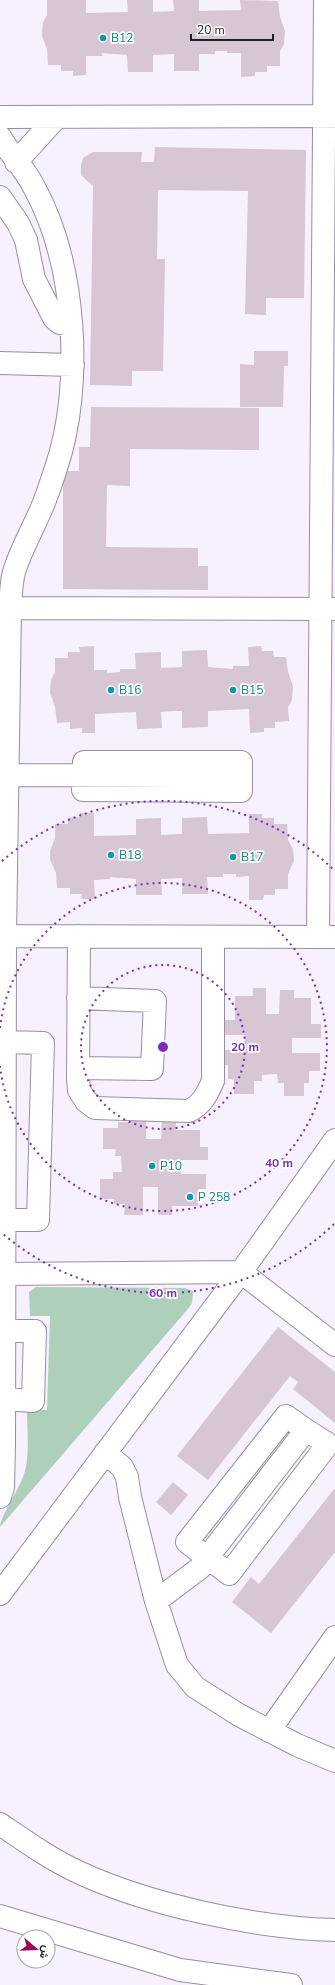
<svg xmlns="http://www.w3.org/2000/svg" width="335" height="1985" font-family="'Nunito Sans',Vazirmatn,sans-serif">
	<rect width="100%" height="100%" fill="#f7f0ff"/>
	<path fill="#aecfb9" d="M36 1287 185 1288 193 1291 192 1303 187 1310 0 1527C0 1517 20 1488 24 1474 30 1457 27 1429 27 1410H47L50 1316H30L29 1292Z"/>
	<path fill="#d7c6d4" d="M47 0H86V13L128 12 127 0H153V12L174 11 173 0H199V11L241 10 240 0 278 1 280 17 285 31 284 44 280 51V66H267V72H255V76L241 77V53H227V51H215V54H199V71H174V54L153 55V72H128L127 55 102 53V56H86V75L73 76V71H61V65H48L47 49 42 36 43 22 47 15Z
		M155 147 306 150 304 298H266V315L245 314 248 191 158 190 157 259H165L163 371H132V386L90 385 93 186 81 175V165L83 158 93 152H142L141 162H154Z
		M254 351H288V366H284L283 407H240V364L254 365Z
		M91 407 259 408V450L130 449V486L107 485 106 547 198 548V566H208V590L63 589V471H79V447H90Z
		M94 646V670H107V673L120 672V669H136L135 653 161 652V668L182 667V651L207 650 208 667 233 669V666H249L248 647 261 646 262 651H273L274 657H286L288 672 293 686 292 700 288 707 289 721 275 722V728H264V732L250 733 249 709 208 711V727L182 728V711H172L161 712 162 728 137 729 136 712 95 714V733H82V728L70 729V722L57 723 55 707 50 693 51 680 55 672V658H68V652H80L79 647Z
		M80 813H94V836L136 835V819L161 818V835L182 834V818L207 817 208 834 249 833V814H262V818H274V824H287L288 840 293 849 294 861 288 874V889H275V895H264L263 900H249V876L236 877V874H223V877H207L208 894H182V878L161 879 162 895H136V879L110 877V879L94 880 95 899H81L82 894H70V888H57L56 873 50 859V851L55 838V824H68V818L80 817Z
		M253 988H266V1014H279L280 990H294V998H311V1024H321V1038H292V1053H320V1071H309V1083H304V1096H284V1083H278L277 1074 262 1075V1081H254V1094H234V1079H228V1065H219V1050H245V1035H222L221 1020H235V996H253Z
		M131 1113 146 1114V1139H161L162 1116H176V1130H200V1147H208V1160H181V1174H206V1189H198V1206H172V1215H158V1187H143V1215H124L125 1204H114V1199H100V1179H113V1172H122L121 1156H115L116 1149H103V1128H118V1122H131Z
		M278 1327 335 1372V1423L293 1389 298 1382 290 1376 208 1480 177 1456Z
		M173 1482 188 1495 171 1515 156 1502Z
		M335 1488V1552L271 1633 232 1602 251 1577 259 1584Z"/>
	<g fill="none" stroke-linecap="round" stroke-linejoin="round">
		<g stroke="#978fa0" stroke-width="24">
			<path id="street" d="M0 117 335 116
				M0 137C10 154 25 169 34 187 76 263 84 386 56 468 52 480 48 493 43 505 34 527 21 549 14 572 11 583 11 596 10 608L5 936 4 1445 3 1487 0 1497
				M16 162 56 118
				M0 197 18 223 26 240 34 279 54 318 60 323 71 325
				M0 363 73 365
				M0 608 334 609
				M8 775 241 776V791L83 790 84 762H241V776
				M0 936 335 937
				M79 936 78 1079 79 1090 86 1101 95 1108 189 1111C203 1104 207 1094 213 1081V937
				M318 937 325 0
				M78 1068 152 1069 155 1001 78 998
				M4 1220H38L43 1043 5 1042
				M4 1274 241 1272 335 1345
				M4 1399 33 1401 35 1331H4
				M105 1453 122 1467 127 1477 130 1497 156 1601 177 1665 195 1687 239 1715 297 1745 335 1761
				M0 1594 241 1272 335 1140
				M156 1601 200 1568 207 1558 306 1430 328 1444 229 1574 187 1542 286 1416 306 1430
				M269 1731 335 1637
				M0 1824C25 1841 50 1859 78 1872 149 1905 256 1928 335 1930
				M0 1916 180 1970 291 1985"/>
		</g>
		<use href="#street" stroke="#fff" stroke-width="22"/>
	</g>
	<g fill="none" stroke="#7b2cbf" stroke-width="2" stroke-dasharray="2 4">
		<circle cx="163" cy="1047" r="82"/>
		<path d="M0 1028A164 164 0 1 1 0 1066"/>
		<path d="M334 1224A246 246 0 0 1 2 1233M2 861A246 246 0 0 1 334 870"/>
	</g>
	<g fill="#0f9aa8" stroke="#fff" stroke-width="1.5">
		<circle cx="103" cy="38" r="4"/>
		<circle cx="111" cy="690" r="4"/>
		<circle cx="233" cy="690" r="4"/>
		<circle cx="111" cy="855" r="4"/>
		<circle cx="233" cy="857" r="4"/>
		<circle cx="152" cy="1166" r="4"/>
		<circle cx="190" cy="1197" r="4"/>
	</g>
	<g text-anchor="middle" stroke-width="3.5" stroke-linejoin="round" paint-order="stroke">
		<g font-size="12" fill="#0d838f" stroke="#fff" text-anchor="start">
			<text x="111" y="42">B12</text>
			<text x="119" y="694">B16</text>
			<text x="241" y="694">B15</text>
			<text x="119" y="859">B18</text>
			<text x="241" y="861">B17</text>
			<text x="160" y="1170">P10</text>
			<text x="198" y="1201">P 258</text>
		</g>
	</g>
	<circle cx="163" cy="1047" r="6" fill="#7b2cbf" stroke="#fff" stroke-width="2"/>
	<g font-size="12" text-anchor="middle" font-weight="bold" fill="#7b2cbf" stroke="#fff" stroke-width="3.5" stroke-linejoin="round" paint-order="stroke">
		<text x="245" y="1051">20 m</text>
		<text x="279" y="1167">40 m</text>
		<text x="163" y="1297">60 m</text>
	</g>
	<g transform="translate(36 1949) rotate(109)"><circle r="19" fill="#ffffff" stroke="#a5a4a7"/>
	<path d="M0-3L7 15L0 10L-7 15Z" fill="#9a085a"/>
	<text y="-6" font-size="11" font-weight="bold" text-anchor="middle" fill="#1f1c22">ش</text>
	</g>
	<path d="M191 34v6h82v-6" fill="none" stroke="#1f1c22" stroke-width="2"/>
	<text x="197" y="34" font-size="12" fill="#1f1c22" stroke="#ffffff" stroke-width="3" paint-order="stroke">20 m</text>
</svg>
